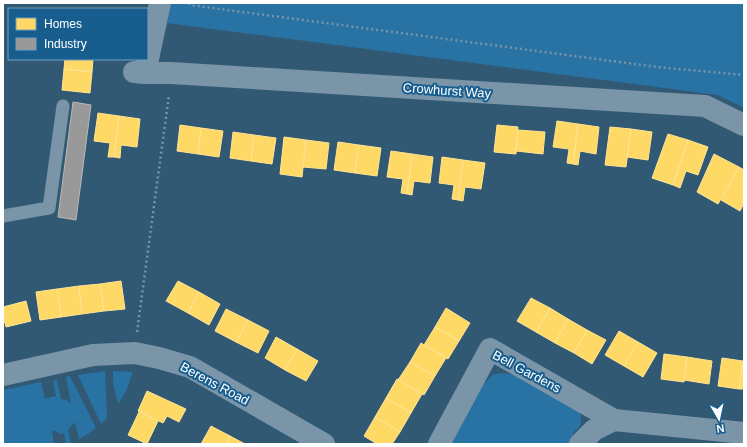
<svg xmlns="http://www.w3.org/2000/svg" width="747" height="447" font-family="Arial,sans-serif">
	<rect width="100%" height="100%" fill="#325974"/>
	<path fill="#2873a4" d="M171 3H744V108L718 95 167 23Z
		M105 371 107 418 101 424 78 375Z
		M113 371 133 372 126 391 118 404 113 383Z
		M500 373 511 374 524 378 580 412 581 420 580 426 574 432 568 444H447L483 385 492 375Z
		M70 376 96 428 85 436 79 439 75 422 68 430 71 443 66 444 64 433 61 434 55 431H52L54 444H3V390L41 382 45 399 54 396 56 397 53 381 57 380 61 399 67 400 71 404 66 377Z"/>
	<path fill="#ffd966" stroke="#ffe494" d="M65 59H93L92 72 64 69Z
		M64 69 92 72 90 93 62 90Z
		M98 113 119 116 114 157H108L110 143 94 141Z
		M119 116 140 119 137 147 121 145 120 158 114 157Z
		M557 121 578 124 573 164 567 163 569 149 553 147Z
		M578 124 599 127 596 154 580 151 578 165 573 164Z
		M180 125 201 128 198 154 177 151Z
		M497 125 518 127 516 154 494 152Z
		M610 127 631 129 626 167 605 165Z
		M201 128 223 131 219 157 198 154Z
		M631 129 652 132 648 160 627 157Z
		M518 130 545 132 543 154 516 151Z
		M233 132 254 135 251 161 230 158Z
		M668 134 688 140 673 185 652 178Z
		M254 135 276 138 272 164 251 161Z
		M284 137 306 140 302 177 280 174Z
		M306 140 329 143 326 169 303 167Z
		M688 140 708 147 698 175 686 171 680 188 673 185Z
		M338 142 359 145 355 173 334 170Z
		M359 145 381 148 377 176 355 173Z
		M391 151 412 154 407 194 401 193 403 179 387 177Z
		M412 154 433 157 430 183 414 181 412 195 407 194Z
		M714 154 739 167 718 204 697 192Z
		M442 157 463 160 458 200 452 199 454 185 439 183Z
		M463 160 485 163 481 189 465 187 463 201 458 200Z
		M739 167 744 170V203L740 211 721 200Z
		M121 281 125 309 104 311 100 284Z
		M178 281 199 292 188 313 166 301Z
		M100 284 104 311 82 314 79 286Z
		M79 286 82 314 61 317 57 289Z
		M57 289 61 317 40 320 36 292Z
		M199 292 220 304 209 325 188 313Z
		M531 298 550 308 536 332 517 321Z
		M26 301 31 321 6 327 3 316V307Z
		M446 308 470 323 459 341 435 327Z
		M550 308 568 319 555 343 536 332Z
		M226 309 248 320 236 342 215 331Z
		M568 319 587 330 574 353 555 343Z
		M248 320 269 331 258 353 236 342Z
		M435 327 459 341 448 359 424 345Z
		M587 330 606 340 592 364 574 353Z
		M619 331 638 342 624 366 605 355Z
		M276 337 297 349 285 370 265 358Z
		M638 342 657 353 643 377 624 366Z
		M421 343 446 358 435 376 410 362Z
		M297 349 318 361 306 381 285 370Z
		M664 354 687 357 684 382 661 379Z
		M687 357 712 361 709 384 684 380Z
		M722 358 743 361 739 389 718 386Z
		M743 361H744V389H739Z
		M410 362 435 376 424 395 398 380Z
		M397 379 422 394 411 413 386 398Z
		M147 391 186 409 179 422 167 416 163 423 138 411Z
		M386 398 411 413 400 432 375 417Z
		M139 412 158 421 147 444 128 435Z
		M375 417 400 432 392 444H377L364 436Z
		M211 426 230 436 226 444H201Z
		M230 436 245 444H226Z"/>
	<path fill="#999" stroke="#b8b8b8" d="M73 102 91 105 76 220 58 217Z"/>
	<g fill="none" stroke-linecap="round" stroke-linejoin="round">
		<path stroke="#7995a7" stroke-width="2.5" stroke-dasharray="2 3" stroke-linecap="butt" d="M189 3 190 5 657 67 744 75
			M137 332 169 95"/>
		<path stroke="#7995a7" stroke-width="13" d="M3 216 49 208 63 106"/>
		<path stroke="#7995a7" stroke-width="22" d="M134 72 145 73 160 3
			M145 73H171L705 106 744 125
			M3 375 93 355 135 353 159 358 190 367 324 444
			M439 444 490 349 614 420 744 433
			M580 444 594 430 614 420"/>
	</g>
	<g text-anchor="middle" stroke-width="4" stroke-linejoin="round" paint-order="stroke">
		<g font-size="13" fill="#fff" stroke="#175e8f">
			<text transform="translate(447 90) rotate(4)" y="5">Crowhurst Way</text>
			<text transform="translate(527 371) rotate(28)" y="5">Bell Gardens</text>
			<text transform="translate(215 383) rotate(28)" y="5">Berens Road</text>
		</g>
	</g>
	<rect width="747" height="447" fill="none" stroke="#ffffff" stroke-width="8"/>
	<rect x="8" y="8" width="140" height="52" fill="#175e8f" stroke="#749ebc"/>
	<rect x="16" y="18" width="20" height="12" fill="#ffd966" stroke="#749ebc"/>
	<text x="44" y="28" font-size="12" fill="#ffffff">Homes</text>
	<rect x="16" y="38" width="20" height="12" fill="#999999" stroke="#749ebc"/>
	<text x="44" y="48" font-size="12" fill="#ffffff">Industry</text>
	<g transform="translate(719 419) rotate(171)" stroke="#175e8f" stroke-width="3" paint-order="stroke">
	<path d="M0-3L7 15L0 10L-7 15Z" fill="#ffffff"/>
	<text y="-6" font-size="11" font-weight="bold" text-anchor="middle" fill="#ffffff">N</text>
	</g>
</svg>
